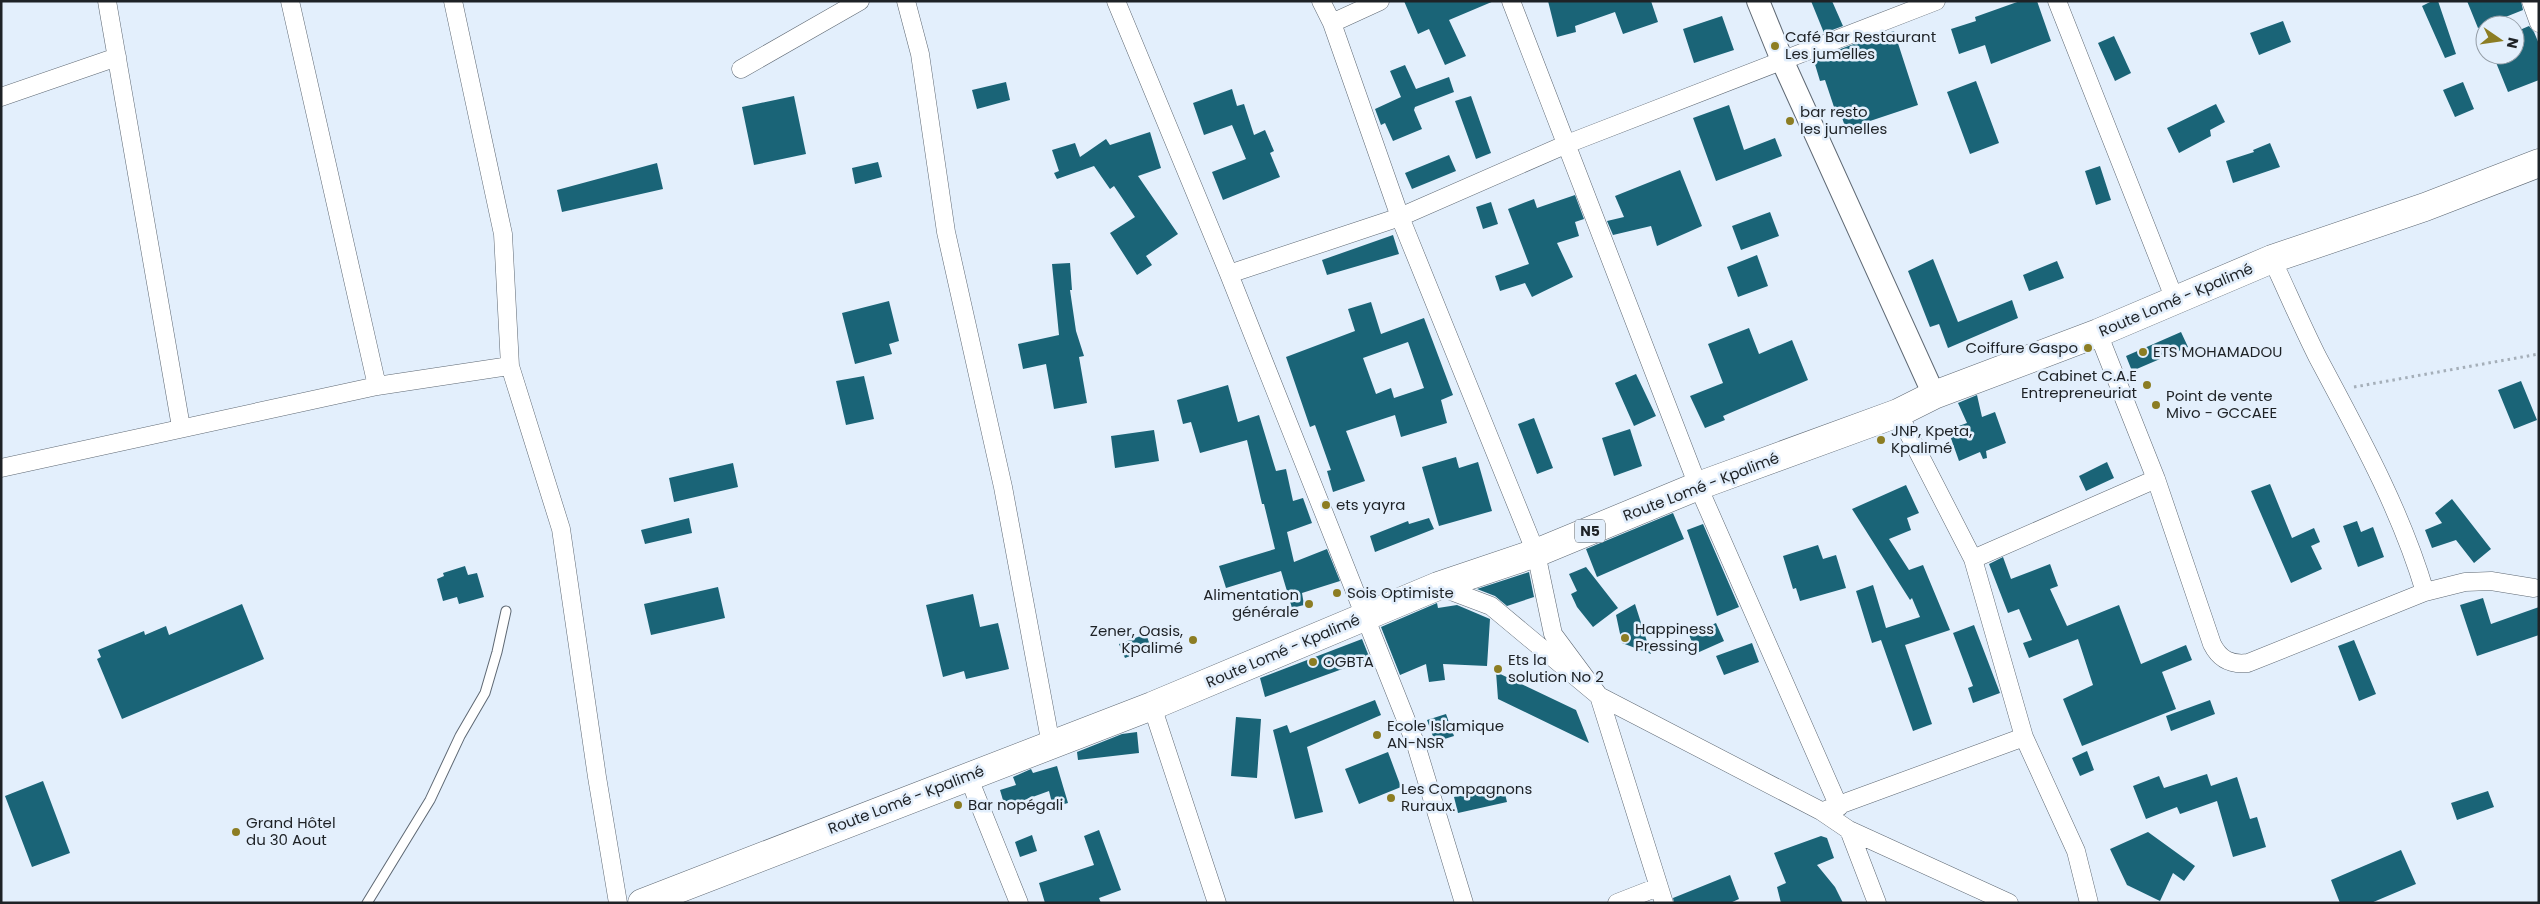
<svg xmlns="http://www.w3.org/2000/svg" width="2540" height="904" font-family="Poppins,sans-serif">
	<rect width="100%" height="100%" fill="#e3effc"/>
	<path fill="#1a6477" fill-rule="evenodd" d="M1404 1H1494L1449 20 1466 56 1445 65 1429 29 1418 34Z
		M1548 1H1651L1658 22 1623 34 1615 12 1575 26 1576 32 1557 37Z
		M1811 1H1832L1843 26 1824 33Z
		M2020 1H2037L2051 41 1991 64 1985 45 1959 54 1951 29 1976 21 1975 17Z
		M2432 1H2438L2456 54 2445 58 2422 6Z
		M2467 1H2521L2523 10 2478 28Z
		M1722 16 1734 50 1694 63 1683 29Z
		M2283 21 2291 42 2259 55 2250 33Z
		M2529 26 2534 32 2539 44V80L2508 92 2493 55H2515V32Z
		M1894 31 1918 105 1846 129 1841 115 1837 116 1825 80 1820 81 1814 61 1834 55 1833 52 1851 45Z
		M2114 36 2131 73 2115 81 2098 43Z
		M1405 65 1416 89 1449 77 1454 92 1415 107 1414 110 1422 129 1393 141 1385 123 1381 125 1375 109 1401 97 1390 71Z
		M1976 81 1999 143 1970 154 1947 92Z
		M1006 82 1010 100 977 109 972 90Z
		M2463 82 2474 109 2455 117 2443 90Z
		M1232 89 1237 106 1244 104 1254 135 1265 130 1274 151 1270 153 1280 177 1223 200 1212 172 1246 159 1232 125 1204 135 1193 103Z
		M794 96 806 154 754 165 742 107Z
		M1471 96 1491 153 1476 159 1455 101Z
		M2216 104 2225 122 2210 130 2211 136 2179 153 2167 128Z
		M1729 105 1744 150 1775 138 1782 156 1716 181 1693 118Z
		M1150 132 1161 168 1138 176 1178 234 1146 256 1152 265 1137 275 1110 233 1135 217 1114 186 1110 189 1094 166 1057 179 1054 173 1059 171 1052 150 1075 143 1080 157 1106 139 1110 145Z
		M2270 143 2280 167 2233 183 2226 161 2254 152 2253 150Z
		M1449 155 1456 171 1412 189 1405 173Z
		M878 162 882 177 855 184 852 168Z
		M657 163 663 189 562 212 557 190Z
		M2100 166 2111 200 2096 205 2085 171Z
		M1680 170 1702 226 1657 246 1651 226 1613 235 1607 221 1624 217 1615 196Z
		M1575 195 1584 219 1575 222 1579 236 1557 243 1573 277 1532 297 1525 283 1500 291 1495 276 1529 264 1508 209 1534 199 1537 208Z
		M1491 202 1498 224 1483 229 1476 207Z
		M1770 212 1779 236 1741 250 1732 226Z
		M1393 235 1399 254 1327 275 1322 260Z
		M1757 255 1768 286 1738 297 1727 267Z
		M1933 259 1958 322 2012 300 2018 318 1948 348 1939 324 1930 327 1908 271Z
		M2057 261 2064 278 2029 291 2023 275Z
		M1070 263 1072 290H1070L1076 331 1084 356 1079 357 1087 403 1054 409 1046 364 1023 369 1018 344 1059 335 1052 264Z
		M889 301 899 341 889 344 892 354 855 364 842 313Z
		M1371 302 1381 334 1424 318 1453 395 1441 400 1447 423 1401 437 1395 415 1346 431 1365 481 1333 492 1327 471 1331 470 1315 425 1310 427 1286 357 1355 331 1348 309ZM1408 342 1424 388 1394 398 1391 388 1376 394 1363 358Z
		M1749 328 1759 354 1792 340 1808 380 1723 416 1725 420 1705 428 1690 396 1723 383 1708 344Z
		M2181 332 2188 347 2132 371 2126 356Z
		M1636 374 1656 416 1634 426 1615 383Z
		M864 376 874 419 846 425 836 381Z
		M2521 381 2537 420 2514 429 2498 390Z
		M1228 385 1238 422 1259 415 1276 471 1286 469 1293 501 1303 498 1312 523 1287 532 1294 562 1327 549 1340 581 1302 593 1304 605 1292 608 1281 571 1226 588 1219 566 1275 549 1264 504H1262L1247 440 1200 453 1191 422 1183 424 1177 400Z
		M1977 395 1982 417 1995 412 2006 443 1986 451 1987 458 1983 459 1980 452 1959 461 1948 430 1967 423 1958 403Z
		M1534 418 1553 468 1537 474 1518 424Z
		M1630 429 1642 466 1614 476 1602 438Z
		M1154 430 1159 461 1115 468 1111 436Z
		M1456 457 1459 468 1478 462 1492 511 1439 526 1422 467Z
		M2107 462 2114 478 2086 491 2079 476Z
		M733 463 738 487 674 502 669 478Z
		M2270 484 2292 538 2314 528 2320 542 2311 546 2322 569 2291 583 2251 491Z
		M1906 485 1919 513 1907 518 1911 530 1889 539 1909 570 1923 565 1950 630 1905 645 1932 724 1913 731 1881 640 1872 643 1856 591 1873 585 1886 628 1920 617 1912 598 1910 600 1852 509Z
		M2452 499 2491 549 2474 563 2456 540 2432 548 2425 530 2442 523 2435 513Z
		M1673 513 1684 539 1597 577 1586 549Z
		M689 518 692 533 645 544 641 530Z
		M1429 518 1434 529 1375 552 1370 536 1408 521 1409 524Z
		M2357 521 2361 532 2373 527 2384 557 2358 567 2343 526Z
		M1703 524 1739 607 1717 616 1687 530Z
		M1818 545 1823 559 1836 555 1846 588 1800 601 1796 588 1793 589 1783 556Z
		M2003 557 2011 579 2050 564 2058 586 2050 589 2067 626 2119 605 2141 664 2186 645 2192 660 2162 672 2176 709 2082 746 2063 699 2093 685 2078 639 2029 658 2023 643 2032 640 2019 609 2008 613 1989 564Z
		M465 566 468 575 477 573 484 597 459 604 457 597 443 601 437 579 444 576 443 573Z
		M1586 567 1618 608 1593 627 1577 607 1571 594 1577 591 1569 574Z
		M1529 572 1534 597 1507 606 1495 596 1477 589Z
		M718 587 725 618 651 635 644 604Z
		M973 594 980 627 998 623 1009 669 966 679 964 671 943 677 926 605Z
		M2483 598 2491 624 2539 607V635L2477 656 2460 605Z
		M1437 603 1438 608 1457 605 1490 619 1487 666 1443 664 1445 680 1429 682 1426 664 1400 675 1381 627Z
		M242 604 264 659 122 719 97 659 101 657 98 650 144 631 145 635 166 626 169 635Z
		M1635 604 1651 654 1622 643 1616 615Z
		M1716 623 1724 641 1697 653 1689 635Z
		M1974 625 2000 693 1973 703 1968 688 1973 686 1953 633Z
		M1146 634 1151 648 1125 658 1119 644Z
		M1362 639 1370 659 1265 697 1260 678Z
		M2354 640 2376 694 2359 701 2338 646Z
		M1752 643 1759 662 1724 675 1716 656Z
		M1496 672 1576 710 1589 743 1498 699Z
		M1375 700 1381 715 1307 747 1323 812 1295 819 1273 730 1287 725 1290 733Z
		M2210 700 2215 714 2171 731 2166 716Z
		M1446 714 1454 736 1435 742 1427 720Z
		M1236 717 1261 719 1257 778 1231 776Z
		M1137 732 1139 753 1078 760 1077 752 1122 734Z
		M2087 751 2094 770 2080 776 2072 758Z
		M1388 752 1401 787 1359 804 1345 769Z
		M1057 766 1068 803 1053 807 1049 791 1005 807 1000 790 1016 785 1013 777 1031 769 1033 773Z
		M2207 774 2211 786 2237 777 2250 819 2257 817 2266 847 2233 857 2217 801 2180 814 2177 807 2146 819 2133 786 2159 776 2164 788Z
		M43 781 70 853 32 867 5 796Z
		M1503 786 1507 802 1458 813 1454 797Z
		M2488 791 2494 807 2457 820 2451 803Z
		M1099 830 1121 890 1099 898 1101 903H1045L1039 883 1094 865 1084 836Z
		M2148 832 2195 866 2184 881 2173 873 2160 901 2127 885 2110 849Z
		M1032 835 1037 851 1020 857 1015 842Z
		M1821 836 1827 838 1834 858 1817 865 1835 887 1843 903H1781L1777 887 1786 883 1774 853Z
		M2401 850 2416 884 2371 903H2340L2331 880Z
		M1730 875 1739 899 1730 903H1674L1673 898Z"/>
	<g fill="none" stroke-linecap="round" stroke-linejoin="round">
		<g stroke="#5e6873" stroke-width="11">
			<path id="service" d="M367 903 430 800 460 736 485 693 497 652 506 611"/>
		</g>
		<g stroke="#5e6873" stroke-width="19">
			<path id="minor" d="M107 1 181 427
				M290 1 377 386
				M453 1 503 234 510 366 561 529 597 777 618 903
				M906 1 920 54 946 232 1003 487 1051 745
				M1116 1 1229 274 1416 745 1464 903
				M1321 1 1332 23 1400 217 1536 553 1553 634 1599 696 1821 811 1849 830 2009 903
				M1511 1 1698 486 1839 807
				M2057 1 2175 300
				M2531 1 2539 23
				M1332 23 1380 1
				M741 69 860 1
				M1 97 117 57
				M2272 259C2287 291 2301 324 2317 356 2358 433 2400 508 2425 592
				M1229 274 1400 217 1567 144 1936 1
				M2098 333 2156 479 2212 644C2220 660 2231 665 2248 663L2425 592 2465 582 2491 581 2534 588
				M1898 413 1973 559 2024 737 2076 851 2089 903
				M1 468 377 386 510 366
				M1973 559 2156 479
				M1438 586 1491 606 1599 696 1664 903
				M1152 706 1217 903
				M968 776 1019 903
				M1828 809 2024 737
				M1849 830 1877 903
				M1617 903 1658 887"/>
		</g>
		<g stroke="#5e6873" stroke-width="24">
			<path id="tertiary" d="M1758 1 1782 60 1934 395"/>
		</g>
		<g stroke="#5e6873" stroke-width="29">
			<path id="primary" d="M642 903 1152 706 1438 586 1536 553 1698 486 1898 413 1934 395 2098 333 2272 259 2425 207 2539 163"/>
		</g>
		<path stroke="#a5afb9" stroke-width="3" stroke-dasharray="2.5 4" stroke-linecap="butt" d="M2354 387 2539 354"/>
		<use href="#service" stroke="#fff" stroke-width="9"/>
		<use href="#minor" stroke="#fff" stroke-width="18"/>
		<use href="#tertiary" stroke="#fff" stroke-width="22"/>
		<use href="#primary" stroke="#fff" stroke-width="28"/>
	</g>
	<g fill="#8c7d23" stroke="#e3effc" stroke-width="2">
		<circle cx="1775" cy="46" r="5"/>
		<circle cx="1790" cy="121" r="5"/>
		<circle cx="2088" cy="348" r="5"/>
		<circle cx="2143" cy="352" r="5"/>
		<circle cx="2147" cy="385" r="5"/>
		<circle cx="2156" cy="405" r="5"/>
		<circle cx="1881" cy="440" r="5"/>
		<circle cx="1326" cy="505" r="5"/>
		<circle cx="1337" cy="593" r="5"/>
		<circle cx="1309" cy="604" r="5"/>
		<circle cx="1625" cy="638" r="5"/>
		<circle cx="1193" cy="640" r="5"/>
		<circle cx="1313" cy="662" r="5"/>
		<circle cx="1498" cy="669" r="5"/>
		<circle cx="1377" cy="735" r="5"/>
		<circle cx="1391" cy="798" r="5"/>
		<circle cx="958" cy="805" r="5"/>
		<circle cx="236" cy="832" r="5"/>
	</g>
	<g text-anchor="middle" stroke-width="5" stroke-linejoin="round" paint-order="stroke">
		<rect fill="#e3effc" stroke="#596066" stroke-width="1" x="1575" y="519.5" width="30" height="23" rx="4"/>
		<g font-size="14" font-weight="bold" fill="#1e2226">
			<text x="1590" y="536">N5</text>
		</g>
		<g font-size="15" fill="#1e2226" stroke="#e3effc" text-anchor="start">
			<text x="1785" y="42">Café Bar Restaurant<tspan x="1785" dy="17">Les jumelles</tspan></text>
			<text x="1800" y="117">bar resto<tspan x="1800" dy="17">les jumelles</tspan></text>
			<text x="2078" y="353" text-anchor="end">Coiffure Gaspo</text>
			<text x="2153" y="357">ETS MOHAMADOU</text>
			<text x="2137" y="381" text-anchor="end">Cabinet C.A.E<tspan x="2137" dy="17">Entrepreneuriat</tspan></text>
			<text x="2166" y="401">Point de vente<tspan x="2166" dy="17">Mivo - GCCAEE</tspan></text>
			<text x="1891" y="436">JNP, Kpeta,<tspan x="1891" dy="17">Kpalimé</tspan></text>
			<text x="1336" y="510">ets yayra</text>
			<text x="1347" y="598">Sois Optimiste</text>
			<text x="1299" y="600" text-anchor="end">Alimentation<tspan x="1299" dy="17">générale</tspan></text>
			<text x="1635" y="634">Happiness<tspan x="1635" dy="17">Pressing</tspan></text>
			<text x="1183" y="636" text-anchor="end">Zener, Oasis,<tspan x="1183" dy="17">Kpalimé</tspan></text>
			<text x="1508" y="665">Ets la<tspan x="1508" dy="17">solution No 2</tspan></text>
			<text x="1323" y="667">OGBTA</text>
			<text x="1387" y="731">Ecole Islamique<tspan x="1387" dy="17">AN-NSR</tspan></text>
			<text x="1401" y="794">Les Compagnons<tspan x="1401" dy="17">Ruraux.</tspan></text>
			<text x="968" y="810">Bar nopégali</text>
			<text x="246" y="828">Grand Hôtel<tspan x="246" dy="17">du 30 Aout</tspan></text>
		</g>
		<g font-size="15" fill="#1e2226" stroke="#e3effc">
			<text transform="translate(2176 300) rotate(-23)" y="5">Route Lomé - Kpalimé</text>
			<text transform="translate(1701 487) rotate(-21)" y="5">Route Lomé - Kpalimé</text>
			<text transform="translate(1283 651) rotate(-23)" y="5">Route Lomé - Kpalimé</text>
			<text transform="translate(906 800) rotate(-21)" y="5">Route Lomé - Kpalimé</text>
		</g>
	</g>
	<rect width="2540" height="904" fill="none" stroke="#1e2226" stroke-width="5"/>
	<g transform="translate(2500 40) rotate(103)"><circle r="24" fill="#e3effc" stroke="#949da6"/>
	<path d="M0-4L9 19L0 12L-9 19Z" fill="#8c7d23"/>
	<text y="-8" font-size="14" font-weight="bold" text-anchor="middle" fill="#1e2226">N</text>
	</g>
</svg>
